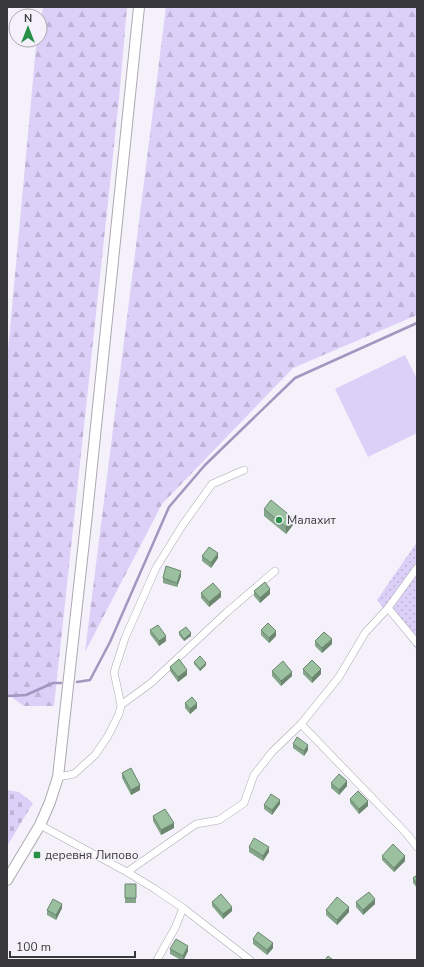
<svg xmlns="http://www.w3.org/2000/svg" width="424" height="967" font-family="'Nunito Sans',sans-serif">
	<defs>
		<pattern id="forest-firs" width="22" height="20" patternUnits="userSpaceOnUse"><rect width="22" height="20" fill="#dccff8"/><path d="M5 1l3.5 6h-7zM16 11l3.5 6h-7z" fill="#beb2d5"/></pattern>
		<pattern id="cemetery-stones" width="16" height="16" patternUnits="userSpaceOnUse"><rect width="16" height="16" fill="#dccff8"/><path d="M2 7V4a2 2 0 0 1 4 0v3zM10 15v-3a2 2 0 0 1 4 0v3z" fill="#beb2d5"/></pattern>
		<pattern id="park-dots" width="8" height="8" patternUnits="userSpaceOnUse"><rect width="8" height="8" fill="#dccff8"/><path d="M2 2h.1M6 6h.1" fill="none" stroke="#beb2d5" stroke-width="1.8" stroke-linecap="round"/></pattern>
	</defs>
	<rect width="100%" height="100%" fill="#f4f1fa"/>
	<path fill="#dccff8" d="M405 355 417 379V433L368 457 335 389Z"/>
	<path fill="url(#forest-firs)" d="M43 7H127L119 99 54 706H24L7 694V362L36 47 37 40H40V24Z
		M166 7H417V315L293 368 162 504 85 652Z"/>
	<path fill="url(#cemetery-stones)" d="M7 790 19 792 33 803 7 846Z"/>
	<path fill="url(#park-dots)" d="M417 542V650L377 600Z"/>
	<g fill="none" stroke-linecap="round" stroke-linejoin="round">
		<path stroke="#a396c0" stroke-width="2.5" d="M77 682 90 680 110 642 169 507 205 465 295 378 417 323
			M7 696 26 695 53 683H61"/>
		<g stroke="#aba9b1" stroke-width="8">
			<path id="street" d="M388 608 417 643
				M121 705 151 683 227 612 275 571
				M301 724 407 834 417 847
				M58 777 74 774 95 755 108 736 119 714 121 705 114 672 125 638 156 568 182 526 212 484 244 470
				M40 825 127 872 155 889 183 908 250 960
				M127 872 196 824 219 820 244 803 254 775 272 752 301 724 339 677 365 633 388 608 417 568
				M157 960 175 928 183 908"/>
		</g>
		<g stroke="#aba9b1" stroke-width="12">
			<path id="secondary" d="M7 880 40 825 50 802 58 777 87 514 139 7"/>
		</g>
		<use href="#street" stroke="#fff" stroke-width="7"/>
		<use href="#secondary" stroke="#fff" stroke-width="10"/>
	</g>
	<path fill="#84a58a" d="M264 509 293 525 286 534 264 516Z
		M202 556 218 558 211 568 202 561Z
		M181 576 177 587 163 583V578Z
		M254 591 270 594 260 603 254 596Z
		M201 593 221 597 209 607 201 598Z
		M150 630 166 641 159 646 150 634Z
		M261 630 276 636 269 643 261 635Z
		M179 632 191 636 184 641 179 635Z
		M315 641 332 644 322 653 315 646Z
		M194 662 206 665 200 671 194 664Z
		M170 667 187 675 178 682 170 671Z
		M303 669 321 674 312 683 303 674Z
		M272 671 292 676 281 686 272 676Z
		M185 703 197 708 190 714 185 708Z
		M293 744 308 750 304 756 293 748Z
		M122 773 140 790 131 795 122 778Z
		M331 783 347 786 339 795 331 788Z
		M350 799 368 806 359 814 350 803Z
		M280 804 272 815 264 809V805Z
		M153 816 174 828 161 835 153 821Z
		M249 847 269 852 263 861 249 852Z
		M382 856 405 861 394 872 382 860Z
		M417 875V888L413 883V878Z
		M125 884H136V903H125Z
		M212 902 232 911 223 919 212 906Z
		M356 902 375 904 363 915 356 907Z
		M62 908 56 920 47 915V910Z
		M326 910 349 912 337 925 326 915Z
		M253 939 273 948 267 955 253 944Z
		M170 949 188 951 184 960H181L170 954Z"/>
	<path fill="#6c8670" d="M293 518V525L286 534V527Z
		M218 553V558L211 568V563Z
		M181 571V576L177 587V583Z
		M270 589V594L260 603V598Z
		M221 592V597L209 607V602Z
		M276 631V636L269 643V638Z
		M191 633V636L184 641V639Z
		M166 636V641L159 646V641Z
		M332 639V644L322 653V648Z
		M206 663V665L200 671V669Z
		M321 669V674L312 683V678Z
		M187 670V675L178 682V677Z
		M292 672V676L281 686V681Z
		M197 703V708L190 714V709Z
		M308 745V750L304 756V751Z
		M347 781V786L339 795V790Z
		M140 785V790L131 795V790Z
		M280 800V804L272 815V810Z
		M368 801V806L359 814V809Z
		M174 823V828L161 835V830Z
		M269 847V852L263 861V856Z
		M405 856V861L394 872V868Z
		M375 899V904L363 915V910Z
		M62 904V908L56 920V915Z
		M232 907V911L223 919V914Z
		M349 907V912L337 925V920Z
		M273 943V948L267 955V950Z
		M188 946V951L183 960V956Z"/>
	<path fill="#9ac0a0" stroke="#6c8670" d="M271 500 293 518 286 527 264 509Z
		M209 547 218 553 211 563 202 556Z
		M166 566 181 571 177 583 163 578Z
		M265 582 270 589 260 598 254 591Z
		M213 583 221 592 209 602 201 593Z
		M268 623 276 631 269 638 261 630Z
		M158 625 166 636 159 641 150 630Z
		M186 627 191 633 184 639 179 632Z
		M324 632 332 639 322 648 315 641Z
		M200 656 206 663 200 669 194 662Z
		M179 659 187 670 178 677 170 667Z
		M312 660 321 669 312 678 303 669Z
		M283 661 292 672 281 681 272 671Z
		M192 697 197 703 190 709 185 703Z
		M297 737 308 745 304 751 293 744Z
		M131 768 140 785 131 790 122 773Z
		M339 774 347 781 339 790 331 783Z
		M358 791 368 801 359 809 350 799Z
		M271 794 280 800 272 810 264 805Z
		M165 809 174 823 161 830 153 816Z
		M254 838 269 847 263 856 249 847Z
		M393 844 405 856 394 868 382 856Z
		M417 875V884L413 878Z
		M125 884H136V898H125Z
		M369 892 375 899 363 910 356 902Z
		M221 894 232 907 223 914 212 902Z
		M337 897 349 907 337 920 326 910Z
		M53 899 62 904 56 915 47 910Z
		M258 932 273 943 267 950 253 939Z
		M176 939 188 946 183 956 170 949Z
		M328 956 333 960H325Z"/>
	<g fill="#278f46" stroke="#f4f1fa" stroke-width="1.5">
		<circle cx="279" cy="520" r="4"/>
		<rect x="33" y="851" width="8" height="8" rx="2"/>
	</g>
	<g text-anchor="middle" stroke-width="3.5" stroke-linejoin="round" paint-order="stroke">
		<g font-size="12" fill="#38373a" stroke="#f4f1fa" text-anchor="start">
			<text x="287" y="524">Малахит</text>
			<text x="45" y="859">деревня Липово</text>
		</g>
	</g>
	<rect width="424" height="967" fill="none" stroke="#38373a" stroke-width="16"/>
	<g transform="translate(28 28)"><circle r="19" fill="#f4f1fa" stroke="#a9a7ad"/>
	<path d="M0-3L7 15L0 10L-7 15Z" fill="#278f46"/>
	<text y="-6" font-size="11" font-weight="bold" text-anchor="middle" fill="#38373a">N</text>
	</g>
	<path d="M10 951v6h125v-6" fill="none" stroke="#38373a" stroke-width="2"/>
	<text x="16" y="951" font-size="12" fill="#38373a" stroke="#f4f1fa" stroke-width="3" paint-order="stroke">100 m</text>
</svg>
